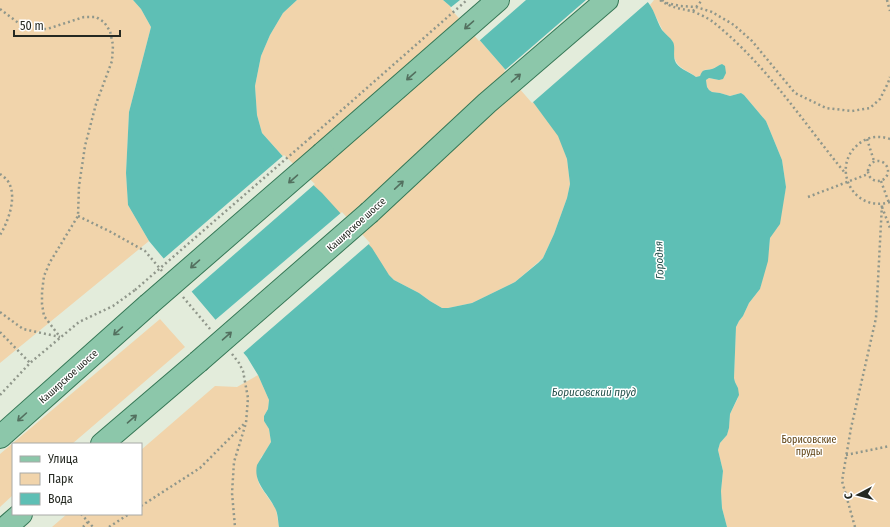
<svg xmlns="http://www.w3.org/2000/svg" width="890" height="527" font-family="'Fira Sans Condensed',sans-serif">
	<rect width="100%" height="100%" fill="#e3ecdb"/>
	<path fill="#f1d4ab" d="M0 0H133L141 9 151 27 129 112 126 173 128 205 149 241 0 363Z
		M297 0H443L450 6 530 98 559 136 567 159 570 184 567 198 554 234 543 258 515 282 472 303 448 308H442L430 301 419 293 394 280 389 275 262 133 257 115 255 86 261 56 270 35 283 13Z
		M654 0H890V527H727L722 508 721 491 723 471 718 450 720 443 727 435 729 428 730 414 738 398V388L735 382 734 378 736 327 739 321 743 316 749 303 760 289 769 249 770 238 771 235 778 227 786 187 782 160 766 121 744 95 741 93 730 96 720 93 712 92 709 90 707 87 706 80 709 78 719 80 722 64 712 69 704 70 700 76 696 77C692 73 687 72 682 68 673 62 673 52 673 42L663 31 650 5Z
		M160 319 185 347 72 444H13V495L0 507V454Z
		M258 375 269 400 268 409 264 416V421L269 429 271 442 264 454 261 457 257 478 260 486 276 509 279 527H52L67 514H141V450L215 386 237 387Z"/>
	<path fill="#5ebfb5" d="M133 0H297L283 13 270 35 261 56 255 86 257 115 262 133 287 161 322 193 372 248 389 275 394 280 419 293 430 301 442 308H448L472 303 515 282 538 263 543 258 554 234 567 198 570 184 567 159 558 136 530 98 450 6 443 0H646C654 8 656 20 662 30 665 34 670 37 673 42 676 48 672 56 676 63 681 70 690 72 696 77L700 76C703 68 705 71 712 69 715 68 719 65 722 64L725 66 726 73 723 79 719 80 709 78 706 80 707 87 709 90 712 92 720 93 730 96 741 93 744 95 766 121 782 160 786 187 780 224 770 238 768 261 760 289 749 303 743 316 739 321 736 327 734 378 735 382 738 388 739 395 730 414 729 428 727 435 720 443 718 450 723 471 721 491 722 508 727 527H279C278 521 278 513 275 508 268 493 253 483 257 465L271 442 269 429 264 421V416L268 409 269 400 258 375 247 357 159 253 149 241 128 205 126 173 129 112 151 27 141 9Z"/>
	<path fill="#e3ecdb" d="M460 0H526L479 41 450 8Z
		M586 0H648L649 1 532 103 504 71Z
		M284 155 315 184 190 293 162 260Z
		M342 212 370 243 242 354 214 321Z"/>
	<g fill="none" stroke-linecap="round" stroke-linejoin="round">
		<g stroke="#367756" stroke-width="24">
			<path id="primary" d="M323 153 498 0
				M370 212 487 103 607 0
				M0 437 148 305
				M102 444 198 362
				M6 527 21 514"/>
		</g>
		<path stroke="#90978b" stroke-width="2.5" stroke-dasharray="2 3" stroke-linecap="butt" d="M660 0C672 8 678 8 691 11 698 13 708 18 713 22 766 64 803 122 845 173
			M662 0 667 3 680 6 696 7 712 12 734 25 752 41 795 93 826 108 852 111 870 108 880 99 888 83 890 77
			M887 0 890 11
			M0 9 21 25 35 29H47L84 17H96L104 22 110 31 113 45 112 61 96 104 85 146 79 186 78 216 50 262 44 276 42 292V304L44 316 60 337
			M693 11 702 0
			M310 138 467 0
			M867 139 874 161
			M890 139C881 136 871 136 863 141 828 162 851 214 890 202
			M868 171a10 10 0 1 1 20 0a10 10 0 1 1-20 0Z
			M0 174C3 176 7 179 9 183 17 198 8 222 0 235
			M881 181 889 203
			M808 197 868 174
			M882 207 890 228
			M78 216 109 231 145 251 162 271
			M183 297 210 329
			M0 312 23 329 60 337
			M0 332 30 363
			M232 354 239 363 243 371 248 398 246 423 234 462 232 493 235 527
			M0 395 30 363 79 322 113 306 135 290
			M846 455 890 446
			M141 506 200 468 245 423
			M81 514 93 527
			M83 527 88 522
			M109 527 129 514
			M855 527 842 481 851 428 876 318 882 204"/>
		<use href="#primary" stroke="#8cc7aa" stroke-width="22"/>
		<g stroke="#367756" stroke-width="24" stroke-linecap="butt">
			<path id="primary-bridge" d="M148 305 323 153
				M198 362 370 212"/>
		</g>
		<path stroke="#90978b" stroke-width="2.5" stroke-dasharray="2 3" stroke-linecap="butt" d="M135 290 310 138"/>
		<use href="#primary-bridge" stroke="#8cc7aa" stroke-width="22"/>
	</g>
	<defs><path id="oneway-shaft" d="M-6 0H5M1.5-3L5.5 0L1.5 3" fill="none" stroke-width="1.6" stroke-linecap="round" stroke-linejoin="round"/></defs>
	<g stroke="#53705f">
		<use href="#oneway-shaft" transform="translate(469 25) rotate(139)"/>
		<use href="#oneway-shaft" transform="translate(411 76) rotate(139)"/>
		<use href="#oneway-shaft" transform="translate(516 78) rotate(-41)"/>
		<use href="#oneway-shaft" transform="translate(293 179) rotate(139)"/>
		<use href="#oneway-shaft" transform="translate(399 185) rotate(-43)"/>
		<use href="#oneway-shaft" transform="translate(195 264) rotate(139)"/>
		<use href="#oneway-shaft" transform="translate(118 331) rotate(138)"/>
		<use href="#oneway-shaft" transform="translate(227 336) rotate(-41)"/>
		<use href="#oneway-shaft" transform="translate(22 417) rotate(138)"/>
		<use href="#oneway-shaft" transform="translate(132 419) rotate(-41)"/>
	</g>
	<g text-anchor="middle" stroke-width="3" stroke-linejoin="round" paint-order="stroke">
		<g font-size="10" fill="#252922" stroke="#fff">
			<text transform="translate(356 224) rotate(-42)" y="4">Каширское шоссе</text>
			<text transform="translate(68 376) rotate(-42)" y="4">Каширское шоссе</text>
		</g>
		<g font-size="10" fill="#5e4111" stroke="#fff">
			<text x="809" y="443">Борисовские<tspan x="809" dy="12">пруды</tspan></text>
		</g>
		<g font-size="11" font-style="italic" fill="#26524d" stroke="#fff">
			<text transform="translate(659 260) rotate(-92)" y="4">Городня</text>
			<text x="594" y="396">Борисовский пруд</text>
		</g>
	</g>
	<rect x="12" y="443" width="130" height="72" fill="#ffffff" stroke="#a8a9a7"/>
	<rect x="20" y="456" width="20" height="6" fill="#8cc7aa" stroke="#a8a9a7"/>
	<text x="48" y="463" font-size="12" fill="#252922">Улица</text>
	<rect x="20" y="473" width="20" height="12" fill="#f1d4ab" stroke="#a8a9a7"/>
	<text x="48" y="483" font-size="12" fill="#252922">Парк</text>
	<rect x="20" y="493" width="20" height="12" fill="#5ebfb5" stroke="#a8a9a7"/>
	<text x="48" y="503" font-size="12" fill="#252922">Вода</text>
	<g transform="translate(858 495) rotate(263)" stroke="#ffffff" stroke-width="3" paint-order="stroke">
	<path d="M0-3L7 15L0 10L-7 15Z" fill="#252922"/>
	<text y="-6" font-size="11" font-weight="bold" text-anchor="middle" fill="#252922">С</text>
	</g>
	<path d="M14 30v6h106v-6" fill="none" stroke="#252922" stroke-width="2"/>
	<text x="20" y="30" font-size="12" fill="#252922" stroke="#ffffff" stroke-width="3" paint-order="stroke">50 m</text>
</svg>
